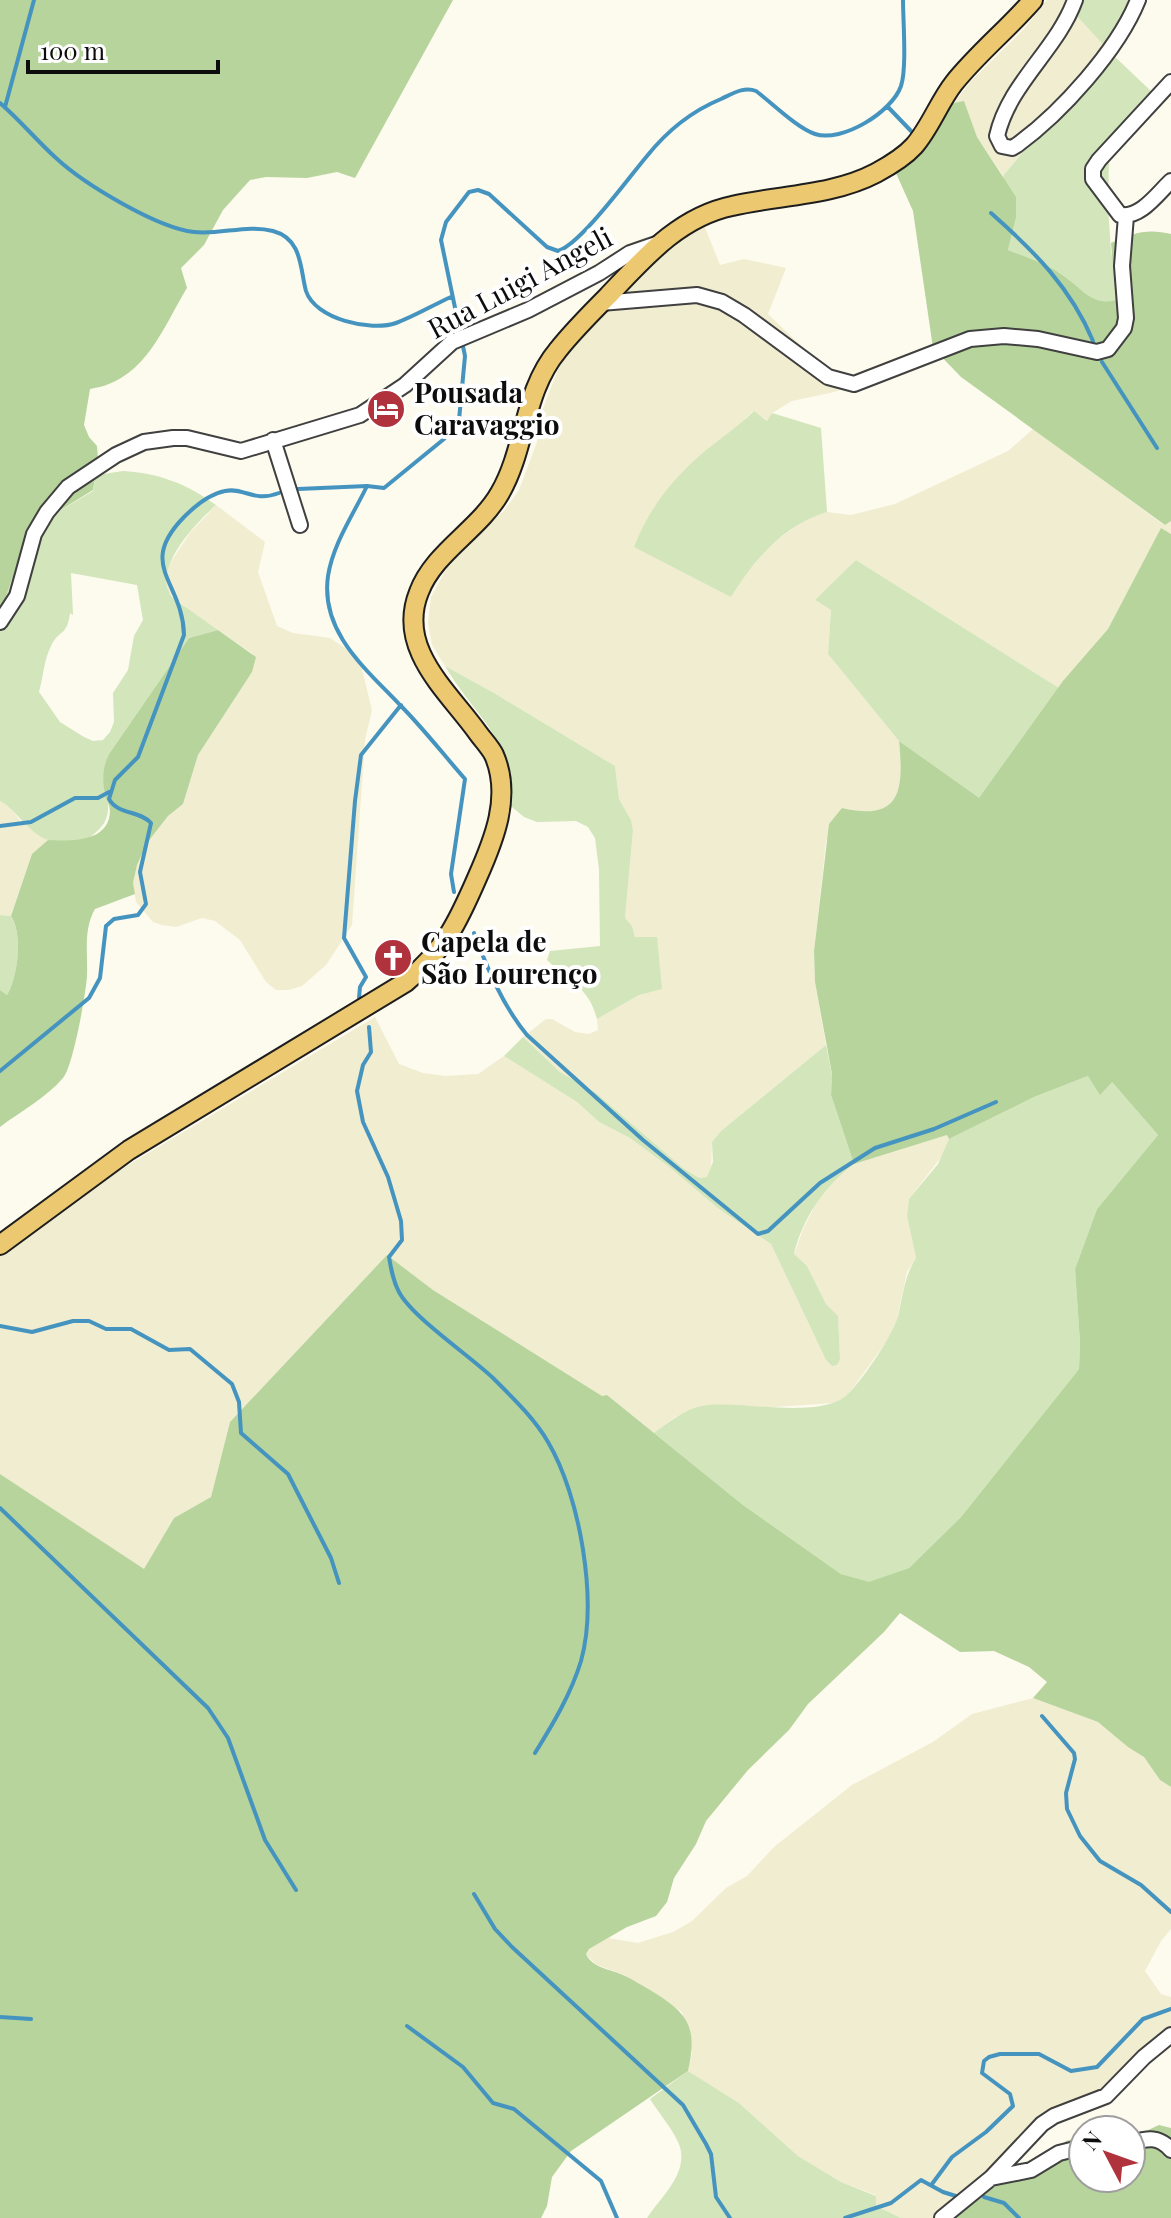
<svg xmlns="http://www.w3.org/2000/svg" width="1171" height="2218" font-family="'Playfair Display',serif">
	<rect width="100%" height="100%" fill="#fdfaee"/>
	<path fill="#f1edd1" d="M1047 0H1081L1112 54 1037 135 1003 176 977 137 964 102 954 103 971 81 1024 29Z
		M704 225 720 265 744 259 786 268 768 314 817 361 852 380 848 387 834 392 792 401 772 413 768 421 753 411 745 419 731 597 742 579 770 545 806 519 827 512 851 515 895 504 1008 451 1033 429 1164 525 1171 521V534L1162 529 1108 629 1059 688 856 560 816 601 831 610 828 654 899 741 902 768 900 785 894 801 881 811 862 813 842 808 826 842 814 951 815 982 826 1045 721 1131 712 1142 711 1171 707 1177 699 1178 683 1168 596 1093 560 1072 523 1037 546 1019H552L575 1032 589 1034 598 1030 597 1019 639 995 635 937 632 926 625 918 633 830 631 820 619 799 615 766 494 693 445 666 432 645 428 623 431 597 448 566 467 542 503 512 519 490 537 442 541 414 548 395 560 365 576 343 670 247 689 232Z
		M216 505 265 542 258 572 277 626 293 633 330 638 359 657 372 710 365 740 352 925 326 965 302 986 289 990H276L266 982 240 940 215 921 202 918 176 927 162 925 153 922 136 902 133 883 137 865 147 843 168 816 183 804 198 755 252 672 253 654 191 611 168 592 165 574 170 563 190 533Z
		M0 801 7 803 21 822 48 840 32 854 11 916 0 915Z
		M375 1017 399 1064 423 1073 445 1076 478 1074 504 1056 577 1102 599 1122 630 1138 668 1166 719 1209 771 1244 826 1360 832 1366 840 1359 838 1317 826 1304 807 1266 794 1255 803 1229 821 1194 836 1177 854 1164 947 1135 949 1139 945 1152 909 1199 907 1216 916 1258 907 1272 897 1319 889 1338 847 1396 834 1403 774 1407 703 1406 675 1417 654 1433 607 1395 602 1396 433 1290 387 1255 230 1422 211 1497 174 1518 144 1570 0 1474V1252L65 1203Z
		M1033 1698 1098 1722 1144 1757 1160 1780 1171 1787V1929L1161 1941 1145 1971 1161 1994 1171 1997V2037L1117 2084 1069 2103 947 2218H901L876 2206V2195L841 2182 798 2156 739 2103 688 2071 692 2053 682 2012 624 1975 597 1965 586 1955 589 1949 608 1938 638 1943 673 1932 692 1921 726 1888 747 1876 774 1847 852 1785 933 1742 972 1714Z"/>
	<path fill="#d2e5bb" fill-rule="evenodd" d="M1081 0H1146L1135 22 1112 54 1153 93 1109 158 1108 207 1111 252 1122 299C1093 310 1083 288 1061 274 1044 263 1026 257 1008 250L1016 218 1003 176 1037 135 1112 54 1076 15Z
		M754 411 767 421 772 413 821 428 827 512C784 525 754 559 731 597L634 547C649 508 673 478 705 451 721 438 739 426 754 411Z
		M123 471C159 473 187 484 216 505 196 523 149 571 173 598L218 630 189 638 109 754C95 784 123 811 95 833 89 838 87 840 79 840 70 841 56 843 48 840 28 833 13 806 0 801V613L12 579 22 570 46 519 93 491 95 479 104 474ZM71 573 137 585 143 620 134 636 128 670 113 693 114 722 110 732 103 740 93 741 84 737 60 722 39 692C43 678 44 659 51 646 59 629 67 637 70 613L73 615Z
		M856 560 1059 688 979 799 899 741 828 654 831 610 815 600Z
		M445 666 494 693 615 766 619 799 631 820 633 830 625 918 632 926 635 937H657L662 989 639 995 597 1019C589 987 569 981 547 960L550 951 600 946 599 869 595 838 588 827 576 821 537 822 524 817 512 807C510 732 480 724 445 666Z
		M0 915 11 916C23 935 18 976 7 995L0 990Z
		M523 1037 560 1072 596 1093 683 1168 699 1178 707 1177 713 1162 712 1142 721 1131 826 1045 832 1075 831 1095 854 1164C825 1185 802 1219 794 1254L807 1266 826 1304 838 1316 840 1359 837 1365 832 1366 826 1360 771 1244 719 1209 668 1166 630 1138 599 1122 577 1102 504 1056Z
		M1088 1076 1112 1082 1158 1135 1097 1209 1075 1269 1080 1343 1079 1369 961 1517 909 1568 869 1583 841 1574 743 1505 654 1433C669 1422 683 1410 702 1406 737 1399 821 1421 848 1394 863 1379 892 1337 898 1316 903 1296 904 1277 916 1258L907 1216 909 1199 938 1164 949 1139 1034 1097Z
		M688 2071 739 2103 798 2156 841 2182 876 2196V2206L901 2218H647C660 2198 688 2174 680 2147 676 2133 658 2112 650 2099Z"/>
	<path fill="#b7d49c" d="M0 0H453L355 178 337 172 307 178 266 177 250 180 223 210 204 245 181 268 187 288C162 329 145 381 90 389L84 425 89 437 97 446 98 459 93 490 46 519 22 570 12 579 0 613Z
		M964 101 977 137 1016 197V218L1008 250C1026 257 1045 263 1061 274 1083 288 1093 310 1122 298L1113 266 1111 243C1132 233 1148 228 1171 234V521L1165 525 961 377 933 348 913 211 895 171 954 103Z
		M1161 528 1171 534V1787L1160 1780 1144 1757 1128 1747 1098 1722 1033 1698 1047 1682 1029 1667 994 1651 960 1652 900 1613 884 1632 808 1704 789 1730 748 1770 706 1821 696 1844 674 1878 667 1902 656 1916 627 1927 589 1949 586 1954C592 1968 610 1969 623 1975 632 1979 641 1985 650 1990 688 2013 698 2026 688 2071L571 2151 552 2177 547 2206 541 2218H0V1474L144 1569 174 1518 211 1497 230 1422 387 1255 433 1290 602 1396 607 1395 743 1505 841 1574 869 1582 909 1568 961 1517 1079 1369 1080 1343 1075 1269 1097 1209 1158 1135 1112 1082 1100 1095 1088 1076 1034 1097 949 1139 947 1135 854 1164 831 1095 832 1074 815 982 814 951 829 824 842 808C901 822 904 790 899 741L979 798 1063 681 1108 629Z
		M218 630 256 657 252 672 198 755 183 804 168 816 147 843 137 865 133 883 135 894 95 909C83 930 88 953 87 976 86 993 73 1067 63 1078 46 1098 21 1111 0 1127V990L7 995C18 976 23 934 11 916L32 854 48 840C70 841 110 843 110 810 110 809 107 798 106 798 102 782 102 768 109 754L189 638Z
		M1159 2125 1171 2128V2218H947L978 2185 1027 2171 1066 2141 1083 2136V2178H1131V2138Z"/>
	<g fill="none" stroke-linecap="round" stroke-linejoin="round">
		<path stroke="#4594c0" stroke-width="4" d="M0 103C20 120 37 141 56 158 84 184 157 228 194 232 220 235 248 224 273 231 303 239 300 270 306 291 315 319 371 332 396 323 415 316 433 305 451 297
			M5 107 34 0
			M888 107 911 131
			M991 213C1034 251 1071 288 1093 341
			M1102 362 1157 448
			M367 486C353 515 333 544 328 576 320 632 366 669 400 705 423 728 443 754 465 779L451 874 454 892
			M298 489 367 486 384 488 444 439 459 420 465 356 441 240 446 222 469 192 478 190 489 194 547 247 558 251C580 245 630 176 647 156 667 131 692 111 721 99 732 94 744 86 756 91 772 103 797 128 815 134 842 143 892 112 901 86 907 68 903 21 903 0
			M0 826 31 822 75 798H98L109 792
			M474 933C487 968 503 1006 527 1035L643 1140 758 1234 768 1231 820 1183 875 1148 934 1129 996 1102
			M359 998 360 987 366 977 344 938 355 801 361 755 401 705
			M369 1027 371 1052 363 1065 357 1091 363 1122 388 1177 401 1221 402 1240 389 1257C391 1269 393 1281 399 1292 412 1317 470 1356 493 1378 512 1397 535 1419 548 1442 580 1496 598 1600 581 1661 571 1694 553 1724 535 1753
			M0 1071 89 998 100 978 106 926 114 919 138 915 146 904 140 872 151 823C139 810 118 815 109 799L115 780 138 757 184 635C183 581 136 566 184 517 195 506 209 494 225 491 245 487 253 503 279 493
			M0 1326 32 1332 73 1321H89L106 1329H131L169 1350 190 1349 232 1384 239 1402 241 1433 288 1474 331 1558 339 1583
			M0 1508 208 1708 228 1738 265 1840 296 1890
			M1042 1716 1074 1753 1075 1759 1066 1793 1067 1809 1080 1836 1100 1861 1141 1885 1171 1912
			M474 1894 495 1929 512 1947 683 2105 706 2144 711 2154 716 2197 730 2218
			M0 2017 31 2019
			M407 2026 463 2067 493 2103 514 2109 601 2181 617 2218
			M932 2184 952 2157 986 2132 1013 2106 1010 2094 982 2073 984 2061 989 2057 1000 2054H1039L1071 2071 1097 2067 1143 2019 1171 2009
			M984 2197 1004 2203 1019 2218
			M845 2218 891 2203 921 2180 943 2192 959 2197"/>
		<g stroke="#404040" stroke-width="18">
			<path id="minor" d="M1075 0C1057 50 1009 83 997 136L1002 146 1012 148 1017 145C1061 113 1118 50 1138 0
				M1171 82 1099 160 1093 169V179L1120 215C1141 218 1157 194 1171 181
				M601 303 697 295 722 302 744 315 828 377 854 384 970 339 1004 336 1038 339 1097 352 1108 349 1124 328 1126 318 1122 266 1126 216
				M273 440 300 525
				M0 622 17 596 34 534 47 512 68 487 116 455 144 442 173 438H187L241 451 360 415 405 385 452 342 528 310 599 273 630 253 656 244
				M1131 2143C1148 2138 1159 2136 1171 2150
				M991 2178 1031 2170 1059 2153 1083 2147
				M942 2218 991 2178 1042 2124 1054 2116 1106 2096 1144 2057 1171 2035"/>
		</g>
		<g stroke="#1e1e1e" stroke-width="22">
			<path id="major" d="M0 1245 129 1150 406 982C445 949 457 924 477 878 494 840 512 796 494 755 490 747 483 740 478 733 448 691 396 649 419 592 434 552 479 530 500 493 526 448 523 392 558 350 573 331 591 313 608 296 644 258 679 217 732 206 779 195 832 196 876 173 889 166 904 157 914 146 930 128 939 102 954 83 978 53 1008 29 1033 0"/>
		</g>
		<use href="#minor" stroke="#fff" stroke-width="14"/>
		<use href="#major" stroke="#ecc970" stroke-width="18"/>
	</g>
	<defs>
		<g id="hotel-disc" transform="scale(2)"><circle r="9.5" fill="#b0323d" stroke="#fff"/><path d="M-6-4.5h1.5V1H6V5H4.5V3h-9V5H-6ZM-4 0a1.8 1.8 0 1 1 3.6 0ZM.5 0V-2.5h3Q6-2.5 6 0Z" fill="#fff"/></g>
		<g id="church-disc" transform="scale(2)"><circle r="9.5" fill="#b0323d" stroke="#fff"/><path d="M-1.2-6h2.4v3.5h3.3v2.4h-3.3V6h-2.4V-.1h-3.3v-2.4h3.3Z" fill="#fff"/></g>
	</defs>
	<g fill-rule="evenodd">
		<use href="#hotel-disc" x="386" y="409"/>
		<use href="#church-disc" x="393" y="958"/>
	</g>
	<g text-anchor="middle" stroke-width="8" stroke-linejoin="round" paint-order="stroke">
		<g font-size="28" fill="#0d0d0d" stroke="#fff">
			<text transform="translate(520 283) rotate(-28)" y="10">Rua Luigi Angeli</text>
		</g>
		<g font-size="28" font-weight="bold" fill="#0d0d0d" stroke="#fff" text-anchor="start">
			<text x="414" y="403">Pousada<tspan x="414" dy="32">Caravaggio</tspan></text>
			<text x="421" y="952">Capela de<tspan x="421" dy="32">São Lourenço</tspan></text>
		</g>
	</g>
	<g transform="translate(1107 2154) rotate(311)"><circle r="38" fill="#ffffff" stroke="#9e9e9e" stroke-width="2"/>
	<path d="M0-6L14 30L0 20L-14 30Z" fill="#b0323d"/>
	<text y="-12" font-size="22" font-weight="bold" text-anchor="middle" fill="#0d0d0d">N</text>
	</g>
	<path d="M28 60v12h190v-12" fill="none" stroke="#0d0d0d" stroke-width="4"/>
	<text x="40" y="60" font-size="24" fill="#0d0d0d" stroke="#ffffff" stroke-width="6" paint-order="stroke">100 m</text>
</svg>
